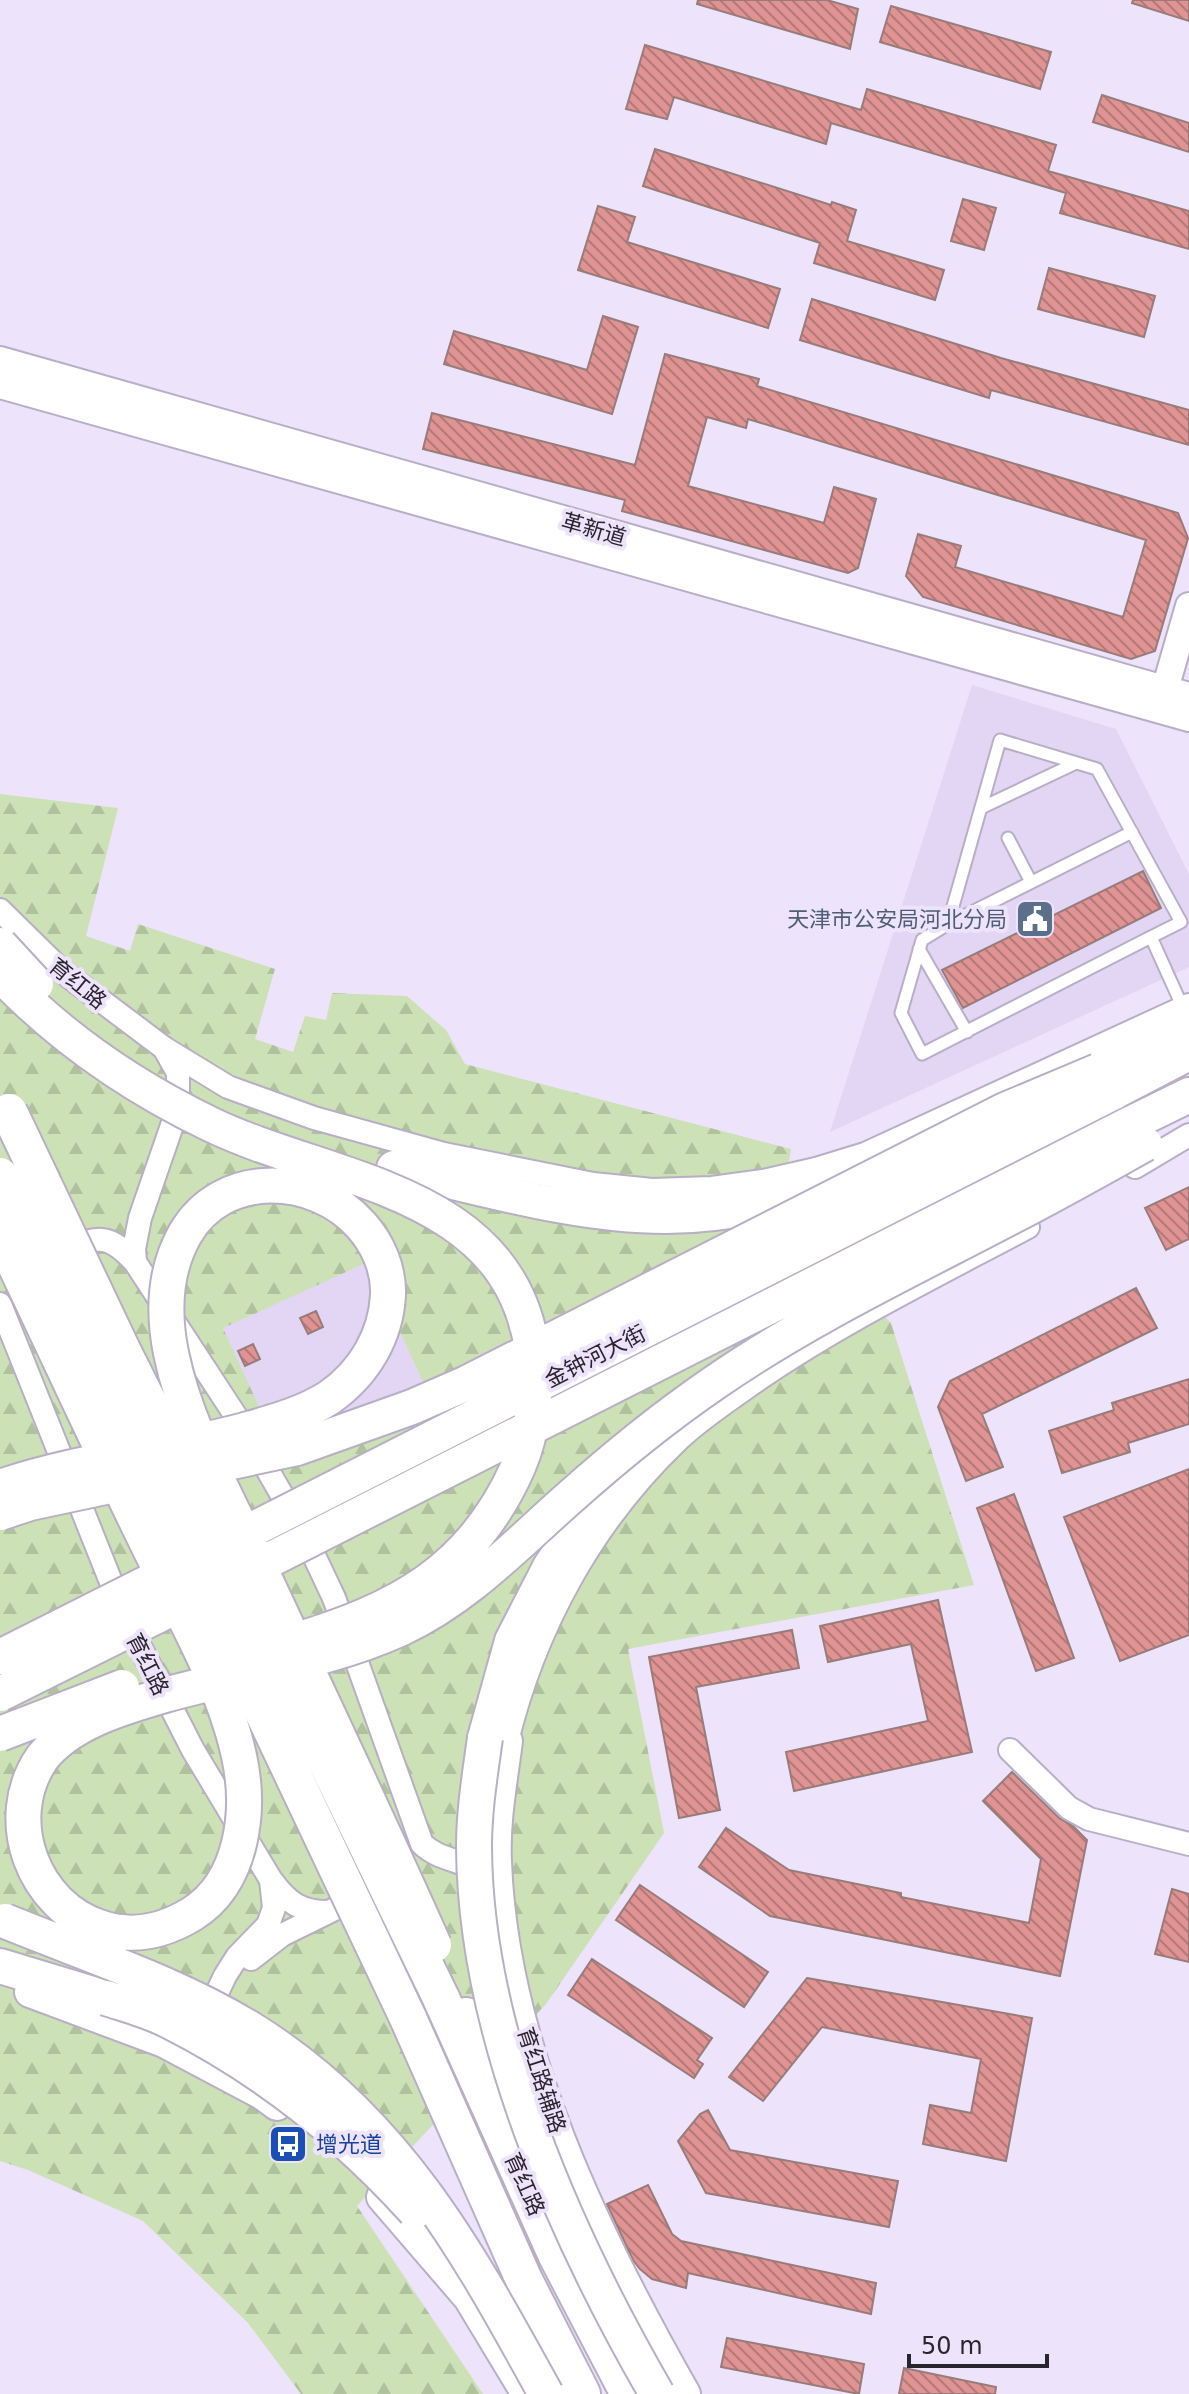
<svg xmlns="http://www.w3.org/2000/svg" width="1189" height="2394" font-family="'DejaVu Sans','Noto Sans SC',sans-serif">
	<defs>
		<pattern id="forest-firs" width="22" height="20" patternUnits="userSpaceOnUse" patternTransform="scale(2)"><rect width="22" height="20" fill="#cde1b7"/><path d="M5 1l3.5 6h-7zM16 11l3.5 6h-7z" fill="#b0c19e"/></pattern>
		<pattern id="building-back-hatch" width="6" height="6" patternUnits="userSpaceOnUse" patternTransform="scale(2)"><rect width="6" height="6" fill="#df9392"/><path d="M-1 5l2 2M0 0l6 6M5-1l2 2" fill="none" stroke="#b57878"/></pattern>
	</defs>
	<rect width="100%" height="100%" fill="#ede3fb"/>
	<path fill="#e3d6f5" d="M972 685 1116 729 1189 874V967L830 1132Z
		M368 1261 425 1384 279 1450 222 1328Z"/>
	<path fill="url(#forest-firs)" fill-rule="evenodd" d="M0 794 118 808 86 936 130 951 138 924 275 969 255 1039 293 1052 305 1016 326 1020 332 993 407 996 446 1030 465 1064 791 1149 781 1211 891 1323 974 1585 628 1649 664 1833 546 2004 357 2206 483 2394H301L248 2323 143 2221 28 2170 0 2161ZM368 1262 424 1384 279 1450 223 1328Z"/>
	<path fill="url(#building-back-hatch)" stroke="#977c7b" stroke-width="2" d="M698 0H827L858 9 850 49 697 4Z
		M1133 0H1189V21L1132 3Z
		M891 6 1051 52 1040 89 880 42Z
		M645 45 861 110 867 89 1056 145 1048 171 1189 211V249L1060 213 1066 193 831 123 826 144 674 97 667 119 626 109Z
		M1102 95 1189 123V152L1093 122Z
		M655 149 831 205 832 202 856 210 847 241 944 270 935 300 814 263 820 243 643 186Z
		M963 199 996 208 984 250 951 241Z
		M598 206 635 217 627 242 780 289 768 328 578 270Z
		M1049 268 1155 296 1144 337 1038 309Z
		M812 299 1001 358 1189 410V445L991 390 989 398 800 340Z
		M603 316 638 327 612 414 444 364 454 331 587 370Z
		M665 354 759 379 757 386 1178 513 1188 538 1155 651 1131 659 923 597 906 576 918 534 961 546 955 567 1123 617 1146 540 748 419 746 428 707 417 688 486 824 523 834 487 876 499 858 568 848 573 622 511 625 500 423 449 432 413 635 465Z
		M1143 871 1161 908 963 1008 942 970Z
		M1189 1187V1239L1166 1250 1145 1208Z
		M1136 1288 1157 1328 982 1414 1003 1467 966 1481 938 1407 950 1381Z
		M316 1311 323 1327 308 1334 300 1318Z
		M253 1344 260 1359 245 1366 238 1351Z
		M1189 1379V1424L1128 1443 1130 1452 1062 1473 1049 1431 1114 1410 1112 1403Z
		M1189 1469V1635L1120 1661 1064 1517Z
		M1014 1494 1074 1658 1036 1671 977 1508Z
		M938 1600 972 1752 794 1791 786 1752 928 1721 911 1644 828 1662 820 1626Z
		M792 1630 799 1668 696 1687 720 1810 679 1818 649 1657Z
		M1012 1772 1059 1818 1073 1826 1087 1840 1060 1976 770 1916 699 1867 726 1828 789 1870 901 1893V1897L1029 1923 1041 1859 983 1801Z
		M640 1885 768 1972 744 2007 616 1920Z
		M1172 1889 1189 1894V1962L1155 1954Z
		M592 1959 712 2038 697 2060 703 2064 694 2078 568 1995Z
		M807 1978 1032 2018 1006 2161 923 2144 930 2105 971 2113 981 2059 822 2027 763 2101 729 2077Z
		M708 2110 730 2150 898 2181 889 2227 706 2193 678 2141 700 2114Z
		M648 2185 672 2234 681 2241 876 2283 871 2314 688 2273 686 2288 652 2279 640 2269 633 2260 607 2204Z
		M727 2338 864 2364 859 2394 721 2367Z
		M904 2368 996 2387 995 2394H899Z"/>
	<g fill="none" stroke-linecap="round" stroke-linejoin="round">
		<g stroke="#b8aec5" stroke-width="15">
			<path id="service" d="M981 808 1076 763
				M1008 838 1031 882
				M948 924 1132 832
				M1151 937 922 1054 901 1013 922 940 948 924 1000 740 1097 769 1181 922 1151 937 1183 1008
				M919 949 967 1032"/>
		</g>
		<g stroke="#b8aec5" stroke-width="26">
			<path id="minor" d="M0 910 63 972 164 1048 178 1073V1108L140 1218 134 1249 135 1262
				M164 1048 228 1087 314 1118 444 1154 593 1184 652 1190 712 1188 763 1181 816 1169 865 1154 1189 1005
				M1135 1167 1189 1135
				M62 1250C99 1237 107 1232 135 1262L241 1424 301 1528 334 1598 422 1844C440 1861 463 1859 482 1874
				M0 1304 125 1617 193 1750 271 1880 274 1908 268 1925 237 1957 225 1976 216 1995 212 2021
				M507 1741C535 1627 592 1522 678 1440 700 1419 725 1403 750 1385 838 1324 934 1277 1028 1227
				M1010 1750 1069 1808 1089 1819 1189 1844
				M272 1881C288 1903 301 1912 328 1912
				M251 1959 282 1935 363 1895"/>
		</g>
		<g stroke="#b8aec5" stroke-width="30">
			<path id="tertiary" d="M0 360 1189 696
				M0 385 1189 718
				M1161 703 1189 606"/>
		</g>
		<g stroke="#b8aec5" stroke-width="34">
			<path id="secondary" d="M507 1741C502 1781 494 1821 496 1862 503 2047 595 2236 685 2394
				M30 1992 164 2042 262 2094 277 2105
				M382 2197 469 2298 527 2394"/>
		</g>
		<g stroke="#b8aec5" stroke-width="38">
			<path id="primary" d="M1098 1071 1189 1031
				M1114 1092 1185 1055
				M1130 1124 1189 1095
				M394 1168C483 1188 575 1216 666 1216 724 1216 781 1203 835 1186
				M485 1738 512 1641 550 1567 570 1538 647 1446
				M0 1966 106 1998
				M466 2015 513 2107"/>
		</g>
		<g stroke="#b8aec5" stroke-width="40">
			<path id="trunk" d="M441 1998 557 2256 629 2394
				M408 2018 524 2280 582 2394"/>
		</g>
		<use href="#service" stroke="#fff" stroke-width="11"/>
		<use href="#minor" stroke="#fff" stroke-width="22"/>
		<use href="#tertiary" stroke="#fff" stroke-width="26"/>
		<use href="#secondary" stroke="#fff" stroke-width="30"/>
		<use href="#primary" stroke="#fff" stroke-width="34"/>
		<use href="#trunk" stroke="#fff" stroke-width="36"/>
		<g stroke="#b8aec5" stroke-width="38" stroke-linecap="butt">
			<path id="primary-bridge" d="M0 945 36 984
				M0 974C61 1038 131 1086 210 1124 327 1181 509 1188 532 1349 537 1388 534 1431 518 1467 472 1571 397 1610 293 1641
				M0 1234C49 1336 96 1439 146 1541 179 1609 223 1682 239 1756 251 1810 243 1882 192 1914 164 1931 133 1938 102 1928 33 1907 0 1819 42 1758 70 1722 124 1707 165 1695 243 1673 328 1662 402 1628 466 1598 516 1545 568 1499 615 1457 663 1418 714 1383 808 1318 910 1270 1011 1217 1056 1194 1100 1169 1145 1144
				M194 1470 297 1448 412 1407 467 1383 1005 1110 1098 1071
				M0 1487C79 1460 164 1452 245 1430 273 1422 306 1413 330 1397 364 1373 386 1336 388 1295 389 1269 378 1244 361 1225 315 1173 222 1169 185 1234 164 1271 163 1313 171 1353 186 1427 227 1496 258 1564 317 1691 377 1817 434 1945
				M0 1513 30 1503 138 1480
				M226 1543 1114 1092
				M240 1575 1130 1124
				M0 1657 183 1565
				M0 1694 197 1596
				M0 1734 122 1687
				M485 1738C480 1774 474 1810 474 1847 475 2033 565 2235 657 2394
				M5 1921C88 1955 177 1983 254 2031 396 2120 468 2252 546 2394
				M106 1998C127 2005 150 2011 169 2021 262 2068 345 2133 415 2211"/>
		</g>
		<g stroke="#b8aec5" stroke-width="40" stroke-linecap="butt">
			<path id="trunk-bridge" d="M9 1112 122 1350 253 1610 441 1998
				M0 1176 201 1581 408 2018"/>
		</g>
		<use href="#primary-bridge" stroke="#fff" stroke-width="34"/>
		<use href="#trunk-bridge" stroke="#fff" stroke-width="36"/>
	</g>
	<defs>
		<g id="civic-square" transform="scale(2)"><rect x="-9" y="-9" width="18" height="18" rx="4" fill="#5c6f8a" stroke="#ede3fb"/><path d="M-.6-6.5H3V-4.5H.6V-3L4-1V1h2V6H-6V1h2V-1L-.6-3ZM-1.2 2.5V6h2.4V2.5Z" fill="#fff"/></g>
		<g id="bus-square" transform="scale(2)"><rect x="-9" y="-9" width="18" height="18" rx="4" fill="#1a4fb4" stroke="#ede3fb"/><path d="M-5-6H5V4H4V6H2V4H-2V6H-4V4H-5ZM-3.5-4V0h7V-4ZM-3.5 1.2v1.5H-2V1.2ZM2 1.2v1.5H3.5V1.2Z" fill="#fff"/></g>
	</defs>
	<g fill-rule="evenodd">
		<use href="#civic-square" x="1035" y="919"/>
		<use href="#bus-square" x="288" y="2144"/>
	</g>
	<g text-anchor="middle" stroke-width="8" stroke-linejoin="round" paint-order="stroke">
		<g font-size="22" fill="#29252e" stroke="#ede3fb">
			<text transform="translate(594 529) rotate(16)" y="8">革新道</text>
			<text transform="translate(78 983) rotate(39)" y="8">育红路</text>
			<text transform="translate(595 1356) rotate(-27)" y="8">金钟河大街</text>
			<text transform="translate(148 1664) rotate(63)" y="8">育红路</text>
			<text transform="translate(542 2080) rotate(72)" y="8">育红路辅路</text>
			<text transform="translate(525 2184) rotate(66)" y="8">育红路</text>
		</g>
		<g font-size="22" fill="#4e5e75" stroke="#ede3fb" text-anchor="end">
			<text x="1007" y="927">天津市公安局河北分局</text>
		</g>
		<g font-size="22" fill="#164399" stroke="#ede3fb" text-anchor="start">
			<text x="316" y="2152">增光道</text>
		</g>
	</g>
	<path d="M909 2354v12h138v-12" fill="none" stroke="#29252e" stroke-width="4"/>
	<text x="921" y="2354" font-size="24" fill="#29252e" stroke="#ede3fb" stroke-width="6" paint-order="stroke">50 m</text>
</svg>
